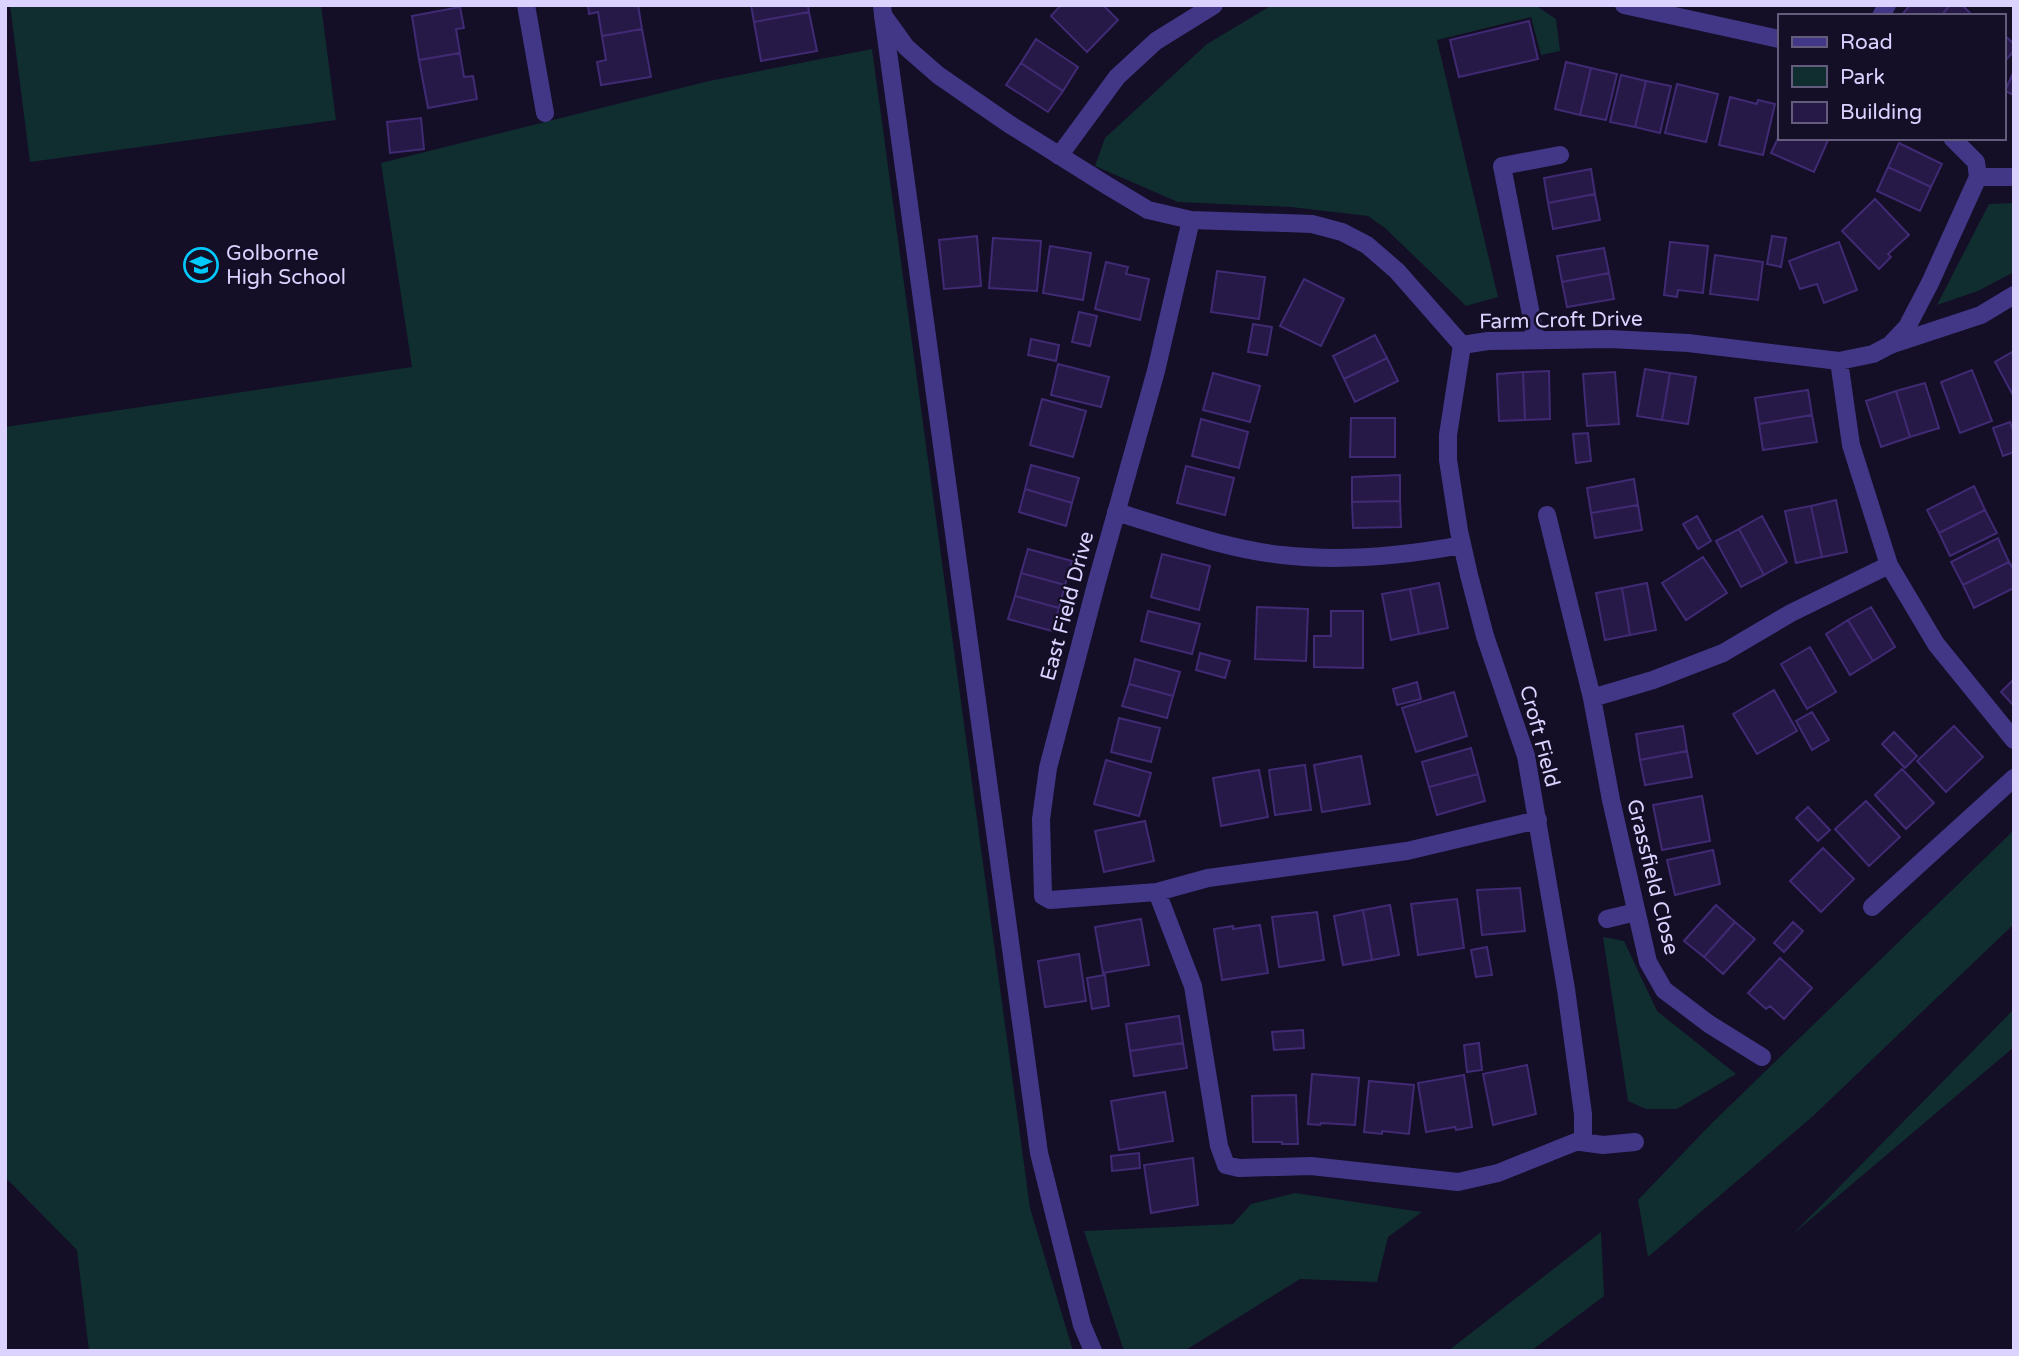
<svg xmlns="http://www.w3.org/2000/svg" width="2019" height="1356" font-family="'Varela Round',sans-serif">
	<rect width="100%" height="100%" fill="#140e26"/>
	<path fill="#102e30" d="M10 5H321L336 120 30 162Z
		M1272 5H1535L1556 19 1560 51 1541 55 1531 17 1437 40 1498 297 1466 306 1385 228 1368 216 1291 207 1178 202 1095 166 1105 138 1207 44Z
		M872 49 1030 1208 1073 1351H89L77 1250 5 1177V427L412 367 381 163 709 81Z
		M2014 203V272L1978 291 1937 305 1989 204Z
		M2014 830V924L1812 1117 1648 1257 1638 1200 1712 1123Z
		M1603 937 1624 941 1657 1011 1736 1074 1677 1109H1646L1628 1101Z
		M2014 1009V1047L1792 1235Z
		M1295 1193 1422 1212 1388 1237 1377 1282 1300 1279 1184 1351H1124L1084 1231 1233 1224 1251 1204Z
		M1601 1232 1604 1296 1531 1351H1448Z"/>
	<path fill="#271947" stroke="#402a74" stroke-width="2" d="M588 5H638L642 29 602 36 598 12 589 14Z
		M751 5H808L809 12 754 22Z
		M1061 5H1103L1118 20 1087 52 1051 16Z
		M1910 5H1950L1941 16H1901Z
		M1950 5H1962L1973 16H1941Z
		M460 7 464 28 456 29 460 53 419 60 412 16Z
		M809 12 817 51 761 61 754 22Z
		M1529 21 1538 59 1459 77 1450 40Z
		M642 29 651 77 601 85 597 62 606 60 602 36Z
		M2003 34 2014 44V51L2003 63Z
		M1036 39 1078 67 1063 91 1021 63Z
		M460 53 464 77 473 76 477 99 428 108 419 60Z
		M1566 62 1591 68 1580 115 1555 109Z
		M1021 63 1063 91 1048 112 1006 85Z
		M1591 68 1617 74 1606 120 1580 115Z
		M2014 71V95L2005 91Z
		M1621 75 1646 81 1635 127 1610 122Z
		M1646 81 1671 86 1660 133 1635 127Z
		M1677 84 1718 94 1706 142 1665 133Z
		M1730 97 1757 104 1758 100 1775 104 1763 155 1719 145Z
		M421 118 424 149 390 153 387 122Z
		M1779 136V138H1829L1814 172 1771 153Z
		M1899 143 1942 164 1931 187 1888 167Z
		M1888 167 1931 187 1920 211 1877 191Z
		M1591 169 1595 194 1548 203 1544 178Z
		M1595 194 1600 220 1553 229 1548 203Z
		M1875 199 1909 235 1888 254 1891 257 1879 269 1842 231Z
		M977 236 981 286 944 289 939 240Z
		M1772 236 1786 238 1781 267 1767 264Z
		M993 238 1041 241 1037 291 989 288Z
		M1670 242 1708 246 1703 293 1678 290 1677 297 1664 295Z
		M1839 242 1857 290 1824 303 1817 284 1800 289 1789 261Z
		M1050 246 1091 253 1083 300 1043 293Z
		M1604 248 1609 273 1562 282 1557 256Z
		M1715 255 1763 262 1758 300 1710 294Z
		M1106 262 1128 267 1126 274 1149 279 1140 320 1095 309Z
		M1217 271 1265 277 1259 319 1211 312Z
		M1609 273 1614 299 1567 307 1562 282Z
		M1304 279 1344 299 1321 346 1280 326Z
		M1079 312 1097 316 1090 346 1072 342Z
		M1253 324 1272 327 1267 355 1248 352Z
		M1375 335 1387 358 1344 379 1333 356Z
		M1031 339 1059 345 1056 361 1028 355Z
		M2014 351V397L1995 362Z
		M1387 358 1398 381 1355 402 1344 379Z
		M1058 364 1109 377 1101 407 1051 395Z
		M1645 369 1670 373 1662 420 1637 416Z
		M1972 370 1992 421 1960 433 1941 382Z
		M1549 371 1550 419 1525 420 1523 372Z
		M1523 372 1525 420 1499 421 1497 374Z
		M1615 372 1619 424 1587 426 1583 374Z
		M1213 373 1260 386 1250 422 1203 410Z
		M1670 373 1696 377 1688 424 1662 420Z
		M1925 383 1939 428 1910 437 1896 391Z
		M1808 390 1812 415 1759 424 1755 398Z
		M1896 391 1910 437 1881 447 1866 401Z
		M1042 399 1086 411 1073 457 1030 445Z
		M1812 415 1817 442 1763 450 1759 424Z
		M1351 418H1395V457H1350Z
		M1201 419 1248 432 1239 468 1192 456Z
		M2010 422 2014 433V452L2003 456 1993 428Z
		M1588 433 1591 461 1576 463 1573 434Z
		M1031 465 1079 478 1072 503 1025 489Z
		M1186 466 1234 478 1225 515 1177 503Z
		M1400 475V501L1352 502V477Z
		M1634 479 1638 505 1591 513 1587 488Z
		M1974 486 1985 510 1939 533 1927 510Z
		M1025 489 1072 503 1066 526 1019 512Z
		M1836 500 1847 552 1822 557 1811 506Z
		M1400 501 1401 527 1353 528 1352 502Z
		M1638 505 1642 530 1595 538 1591 513Z
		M1811 506 1822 557 1796 563 1785 511Z
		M1985 510 1997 533 1950 556 1939 533Z
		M1697 516 1711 541 1698 549 1683 524Z
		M1762 516 1787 562 1764 575 1739 529Z
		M1739 529 1764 575 1741 587 1716 541Z
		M1998 538 2009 562 1963 585 1951 562Z
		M1028 549 1072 561 1065 585 1021 573Z
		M1162 554 1210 566 1199 610 1151 597Z
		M1703 557 1727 593 1686 620 1662 583Z
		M2009 562 2014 570V588L1974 608 1963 585Z
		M1021 573 1065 585 1059 608 1015 596Z
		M1439 583 1448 628 1419 634 1410 589Z
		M1647 583 1656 630 1630 635 1622 588Z
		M1622 588 1630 635 1605 640 1596 593Z
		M1410 589 1419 634 1391 640 1382 594Z
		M1015 596 1059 608 1052 631 1008 619Z
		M1257 607 1308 609 1306 661 1255 659Z
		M1871 607 1895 647 1873 661 1848 620Z
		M1148 611 1200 624 1192 654 1141 641Z
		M1331 611H1363V668L1314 667V636H1331Z
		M1848 620 1873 661 1850 675 1826 634Z
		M1810 647 1836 692 1807 709 1781 664Z
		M1200 653 1230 661 1225 678 1196 670Z
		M1135 659 1180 672 1173 696 1129 684Z
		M2014 679V706L2001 692Z
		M1417 682 1421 699 1397 705 1393 689Z
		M1129 684 1173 696 1167 718 1122 706Z
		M1774 690 1797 731 1757 754 1733 714Z
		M1454 692 1467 736 1416 752 1402 708Z
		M1812 712 1829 740 1812 750 1796 721Z
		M1119 718 1160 728 1151 762 1111 752Z
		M1683 726 1687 751 1640 760 1636 734Z
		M1954 726 1983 757 1946 792 1917 761Z
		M1894 732 1917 756 1905 768 1882 744Z
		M1471 748 1478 774 1429 787 1422 762Z
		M1687 751 1692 777 1645 785 1640 760Z
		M1361 756 1370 804 1322 812 1314 765Z
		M1106 760 1151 773 1139 816 1094 804Z
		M1305 765 1311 810 1275 815 1269 770Z
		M1902 769 1934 803 1906 829 1875 795Z
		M1259 770 1268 817 1221 826 1213 778Z
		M1478 774 1485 801 1437 815 1429 787Z
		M1702 796 1710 841 1662 850 1653 805Z
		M1866 801 1900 837 1869 866 1835 829Z
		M1808 807 1830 830 1818 841 1796 818Z
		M1145 821 1154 861 1104 872 1095 831Z
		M1823 848 1854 879 1821 912 1790 881Z
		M1713 850 1720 884 1675 895 1667 860Z
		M1520 888 1525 931 1482 935 1477 890Z
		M1457 899 1464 948 1418 955 1411 904Z
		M1390 905 1399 955 1372 960 1363 910Z
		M1716 905 1735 922 1704 957 1684 941Z
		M1363 910 1372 960 1343 965 1334 916Z
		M1317 912 1324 960 1279 967 1272 917Z
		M1141 919 1149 965 1103 973 1095 927Z
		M1735 922 1755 939 1723 974 1704 957Z
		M1793 922 1803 931 1784 952 1774 943Z
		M1260 925 1268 973 1222 980 1214 929 1233 926V929Z
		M1487 947 1492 975 1476 977 1471 950Z
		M1079 954 1086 1001 1045 1007 1038 961Z
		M1780 958 1812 988 1784 1019 1770 1006 1766 1009 1748 993Z
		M1105 975 1109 1006 1092 1009 1087 978Z
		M1179 1016 1183 1043 1130 1051 1126 1024Z
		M1303 1030 1304 1048 1274 1050 1272 1032Z
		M1183 1043 1187 1068 1134 1076 1130 1051Z
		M1479 1043 1482 1070 1467 1072 1464 1045Z
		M1527 1065 1536 1114 1493 1125 1483 1074Z
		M1312 1074 1359 1078 1355 1125 1321 1123 1320 1125 1308 1124Z
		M1464 1075 1472 1127 1456 1130 1455 1127 1426 1132 1418 1083Z
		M1369 1081 1414 1085 1409 1134 1382 1131V1134L1364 1132Z
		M1165 1092 1173 1141 1119 1150 1111 1101Z
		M1296 1095 1298 1144H1282V1142H1253L1252 1096Z
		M1139 1153 1140 1168 1112 1171 1111 1156Z
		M1193 1158 1198 1205 1151 1213 1144 1165Z"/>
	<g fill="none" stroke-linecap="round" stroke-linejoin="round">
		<path stroke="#423787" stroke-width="18" d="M883 15 1039 1153 1082 1325 1093 1351
			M1536 340 1502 166 1560 155
			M1890 345 1981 315 2014 295
			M1607 919 1636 912"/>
		<path stroke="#423787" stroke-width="18" d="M526 5 545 113
			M882 5 883 15 906 47 938 75 1009 124 1108 186 1148 210 1191 220 1312 224 1342 232 1367 245 1397 271 1462 345 1488 341 1610 339 1688 343 1839 361 1873 354 1890 345 1907 327 1930 283 1978 177
			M1624 5 1779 39
			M1881 16 1887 5
			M1952 138 1976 162 1978 177H2014
			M1059 156 1117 77 1156 41 1214 5
			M1191 220 1156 371 1097 581 1048 768 1041 819 1043 896 1050 900 1157 892 1208 878 1407 851 1538 820
			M1839 361 1851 445 1889 565 1936 644 2014 740
			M1116 512C1170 528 1226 549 1282 555 1343 562 1403 556 1462 545
			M1547 515 1592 698
			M1157 892 1193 986 1219 1146 1226 1165 1239 1168 1311 1166 1458 1182 1498 1173 1583 1139V1114L1566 989 1526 756 1485 636 1469 575 1459 531 1448 460V435L1462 345
			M1872 907 2014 778
			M1762 1057 1709 1024 1664 990 1648 962 1611 800 1592 698 1653 680 1723 653 1791 613 1889 565
			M1581 1142 1603 1145 1635 1142"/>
	</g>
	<defs>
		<g id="school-ring" transform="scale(1.75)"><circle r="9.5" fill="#140e26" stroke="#00c9fd" stroke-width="1.5"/><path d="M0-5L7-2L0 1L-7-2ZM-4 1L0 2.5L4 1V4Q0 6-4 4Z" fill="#00c9fd"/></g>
	</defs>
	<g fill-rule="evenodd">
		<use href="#school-ring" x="201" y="265"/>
	</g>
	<g text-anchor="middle" stroke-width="5" stroke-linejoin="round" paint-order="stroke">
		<g font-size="21" fill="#dcd2ff" stroke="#140e26" text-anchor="start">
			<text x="226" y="260">Golborne<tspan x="226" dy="24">High School</tspan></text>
		</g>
		<g font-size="21" fill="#dcd2ff" stroke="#140e26">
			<text transform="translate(1561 320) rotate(-1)" y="7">Farm Croft Drive</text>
			<text transform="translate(1067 606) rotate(-75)" y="7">East Field Drive</text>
			<text transform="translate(1540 736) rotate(75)" y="7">Croft Field</text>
			<text transform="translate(1653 877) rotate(76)" y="7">Grassfield Close</text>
		</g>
	</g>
	<rect width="2019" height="1356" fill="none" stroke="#dcd2ff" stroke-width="14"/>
	<rect x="1778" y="14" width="228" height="126" fill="#140e26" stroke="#645c7d" stroke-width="2"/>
	<rect x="1792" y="37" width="35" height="10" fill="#423787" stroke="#645c7d" stroke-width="2"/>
	<text x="1840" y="49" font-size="21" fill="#dcd2ff">Road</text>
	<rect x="1792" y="66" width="35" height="21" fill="#102e30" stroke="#645c7d" stroke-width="2"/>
	<text x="1840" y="84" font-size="21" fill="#dcd2ff">Park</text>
	<rect x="1792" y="102" width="35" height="21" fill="#271947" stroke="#645c7d" stroke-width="2"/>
	<text x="1840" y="119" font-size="21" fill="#dcd2ff">Building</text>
</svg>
